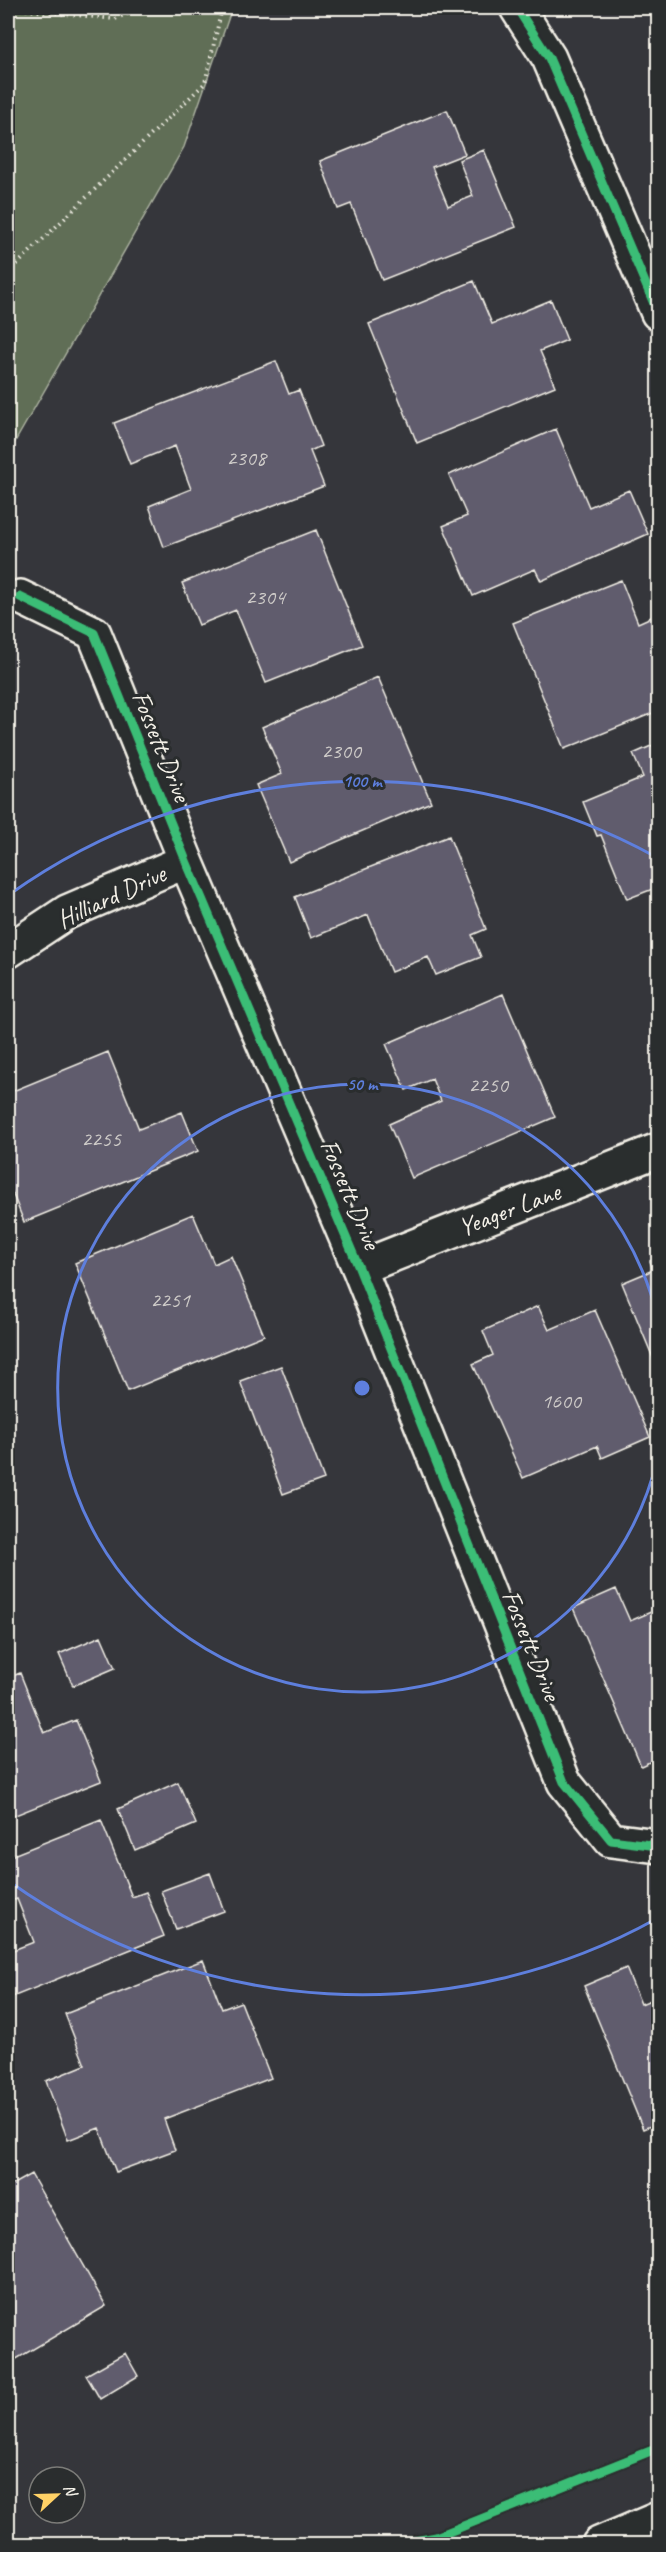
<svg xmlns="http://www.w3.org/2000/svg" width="666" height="2552" font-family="Caveat,sans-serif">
	<rect width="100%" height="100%" fill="#35363b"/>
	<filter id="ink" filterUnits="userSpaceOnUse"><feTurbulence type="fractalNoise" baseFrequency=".0167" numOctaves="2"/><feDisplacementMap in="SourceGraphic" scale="12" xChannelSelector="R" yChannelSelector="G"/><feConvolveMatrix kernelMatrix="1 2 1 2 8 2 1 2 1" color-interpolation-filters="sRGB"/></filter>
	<g filter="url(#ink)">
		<path fill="#606e56" stroke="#aab09f" stroke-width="1.5" d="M8 8H232L184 147 8 454Z"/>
		<path fill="#615c6d" stroke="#f4f1e8" stroke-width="1.5" d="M447 110 465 154 432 167 448 206 473 196 459 160 484 150 516 227 382 280 351 204 338 209 320 161Z
			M474 281 492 324 551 300 567 340 540 351 555 386 417 443 369 324Z
			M276 361 289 394 299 390 321 446 310 451 324 486 164 547 149 506 191 489 175 446 130 464 114 423Z
			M556 429 589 507 629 490 648 534 541 581 535 569 473 596 443 526 467 516 449 475Z
			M316 530 362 645 266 683 236 610 199 625 182 583Z
			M621 580 638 623 658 614V711L564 749 513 623Z
			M378 677 431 802 289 862 256 785 282 774 262 727Z
			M658 743V887L627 899 601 835 597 836 583 802 643 777 633 754Z
			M449 836 486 929 472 935 481 957 436 975 428 957 391 972 368 915 311 938 295 897Z
			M503 994 555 1117 412 1178 389 1124 441 1101 432 1079 406 1090 386 1044Z
			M108 1052 139 1129 182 1112 198 1151 24 1222 8 1182V1144L11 1142 8 1133V1093Z
			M193 1214 214 1264 231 1256 264 1335 128 1391 75 1263Z
			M658 1258V1370L622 1283 653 1270 650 1261Z
			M538 1306 549 1330 595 1310 650 1437 602 1458 597 1446 523 1478 473 1364 493 1355 483 1331Z
			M281 1366 324 1479 283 1494 240 1381Z
			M616 1589 630 1621 658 1609V1758L641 1766 573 1608Z
			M101 1636 115 1668 73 1686 59 1654Z
			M20 1673 44 1733 76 1720 101 1781 8 1818V1678Z
			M178 1782 196 1824 135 1850 118 1809Z
			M101 1820 132 1897 146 1892 164 1936 10 1998 8 1952 34 1942 17 1899 8 1902V1857Z
			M210 1873 224 1911 176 1929 161 1891Z
			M203 1960 222 2009 241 2002 271 2078 164 2119 175 2150 116 2172 99 2128 68 2140 46 2081 85 2065 65 2014Z
			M626 1968 641 2004 658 1997V2123L643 2129 584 1986Z
			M31 2174 106 2306 8 2364V2187Z
			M125 2353 138 2376 100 2399 86 2375Z"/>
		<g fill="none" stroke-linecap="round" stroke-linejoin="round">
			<g stroke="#f4f1e8" stroke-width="38">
				<path id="street" d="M517 8 549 58 658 313
					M20 597 94 633 186 861 359 1268 564 1782 611 1840 658 1846
					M8 951 67 912 186 861
					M359 1268 658 1150
					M599 2544 658 2519"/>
			</g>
			<path stroke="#f4f1e8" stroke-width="4" stroke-dasharray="1.5 4.5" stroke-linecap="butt" d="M8 8 115 19 139 8
				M8 273 205 83 222 8"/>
			<use href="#street" stroke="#2a2d2e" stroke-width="33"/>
			<g stroke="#2a2d2e" stroke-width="13">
				<path id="cycleway" d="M517 8 549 58 658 313
					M20 597 94 633 186 861 359 1268 564 1782 611 1840 658 1846
					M399 2544 436 2537 658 2448"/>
			</g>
			<use href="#cycleway" stroke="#3abd76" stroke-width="9"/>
		</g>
	</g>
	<g fill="none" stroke="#5e7fdd" stroke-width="3">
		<path d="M658 1456A304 304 0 1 1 658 1320"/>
		<path d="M656 1919A607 607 0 0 1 10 1882M10 894A607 607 0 0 1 656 857"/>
	</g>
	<g text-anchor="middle" stroke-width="6" stroke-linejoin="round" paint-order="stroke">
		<g font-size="22" fill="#cfccc9">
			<text x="246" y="465">2308</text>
			<text x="265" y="604">2304</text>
			<text x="341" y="758">2300</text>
			<text x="488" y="1092">2250</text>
			<text x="101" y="1146">2255</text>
			<text x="170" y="1307">2251</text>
			<text x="561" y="1408">1600</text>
		</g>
		<g font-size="26" fill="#f4f1e8" stroke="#2a2d2e">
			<text transform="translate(162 746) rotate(68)" y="9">Fossett Drive</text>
			<text transform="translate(111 896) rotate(-25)" y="9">Hilliard Drive</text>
			<text transform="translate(351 1194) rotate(67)" y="9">Fossett Drive</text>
			<text transform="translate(509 1209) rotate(-21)" y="9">Yeager Lane</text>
			<text transform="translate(532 1645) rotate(68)" y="9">Fossett Drive</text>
		</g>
	</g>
	<circle cx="362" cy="1388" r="9" fill="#5e7fdd" stroke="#2a2d2e" stroke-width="3"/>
	<g font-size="18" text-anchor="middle" font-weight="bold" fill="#5e7fdd" stroke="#2a2d2e" stroke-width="6" stroke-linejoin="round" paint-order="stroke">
		<text x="362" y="787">100 m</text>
		<text x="362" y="1090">50 m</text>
	</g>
	<rect width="666" height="2552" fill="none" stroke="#2a2d2e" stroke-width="30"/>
	<rect x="15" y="15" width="636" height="2522" fill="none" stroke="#f4f1e8" stroke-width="2" filter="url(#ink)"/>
	<g transform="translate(57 2495) rotate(68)"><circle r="28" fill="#2a2d2e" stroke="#7b7b78" stroke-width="1.5"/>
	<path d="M0-4.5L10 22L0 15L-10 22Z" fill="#ffd166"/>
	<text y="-9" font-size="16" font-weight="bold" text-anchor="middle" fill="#f4f1e8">N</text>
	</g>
</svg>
